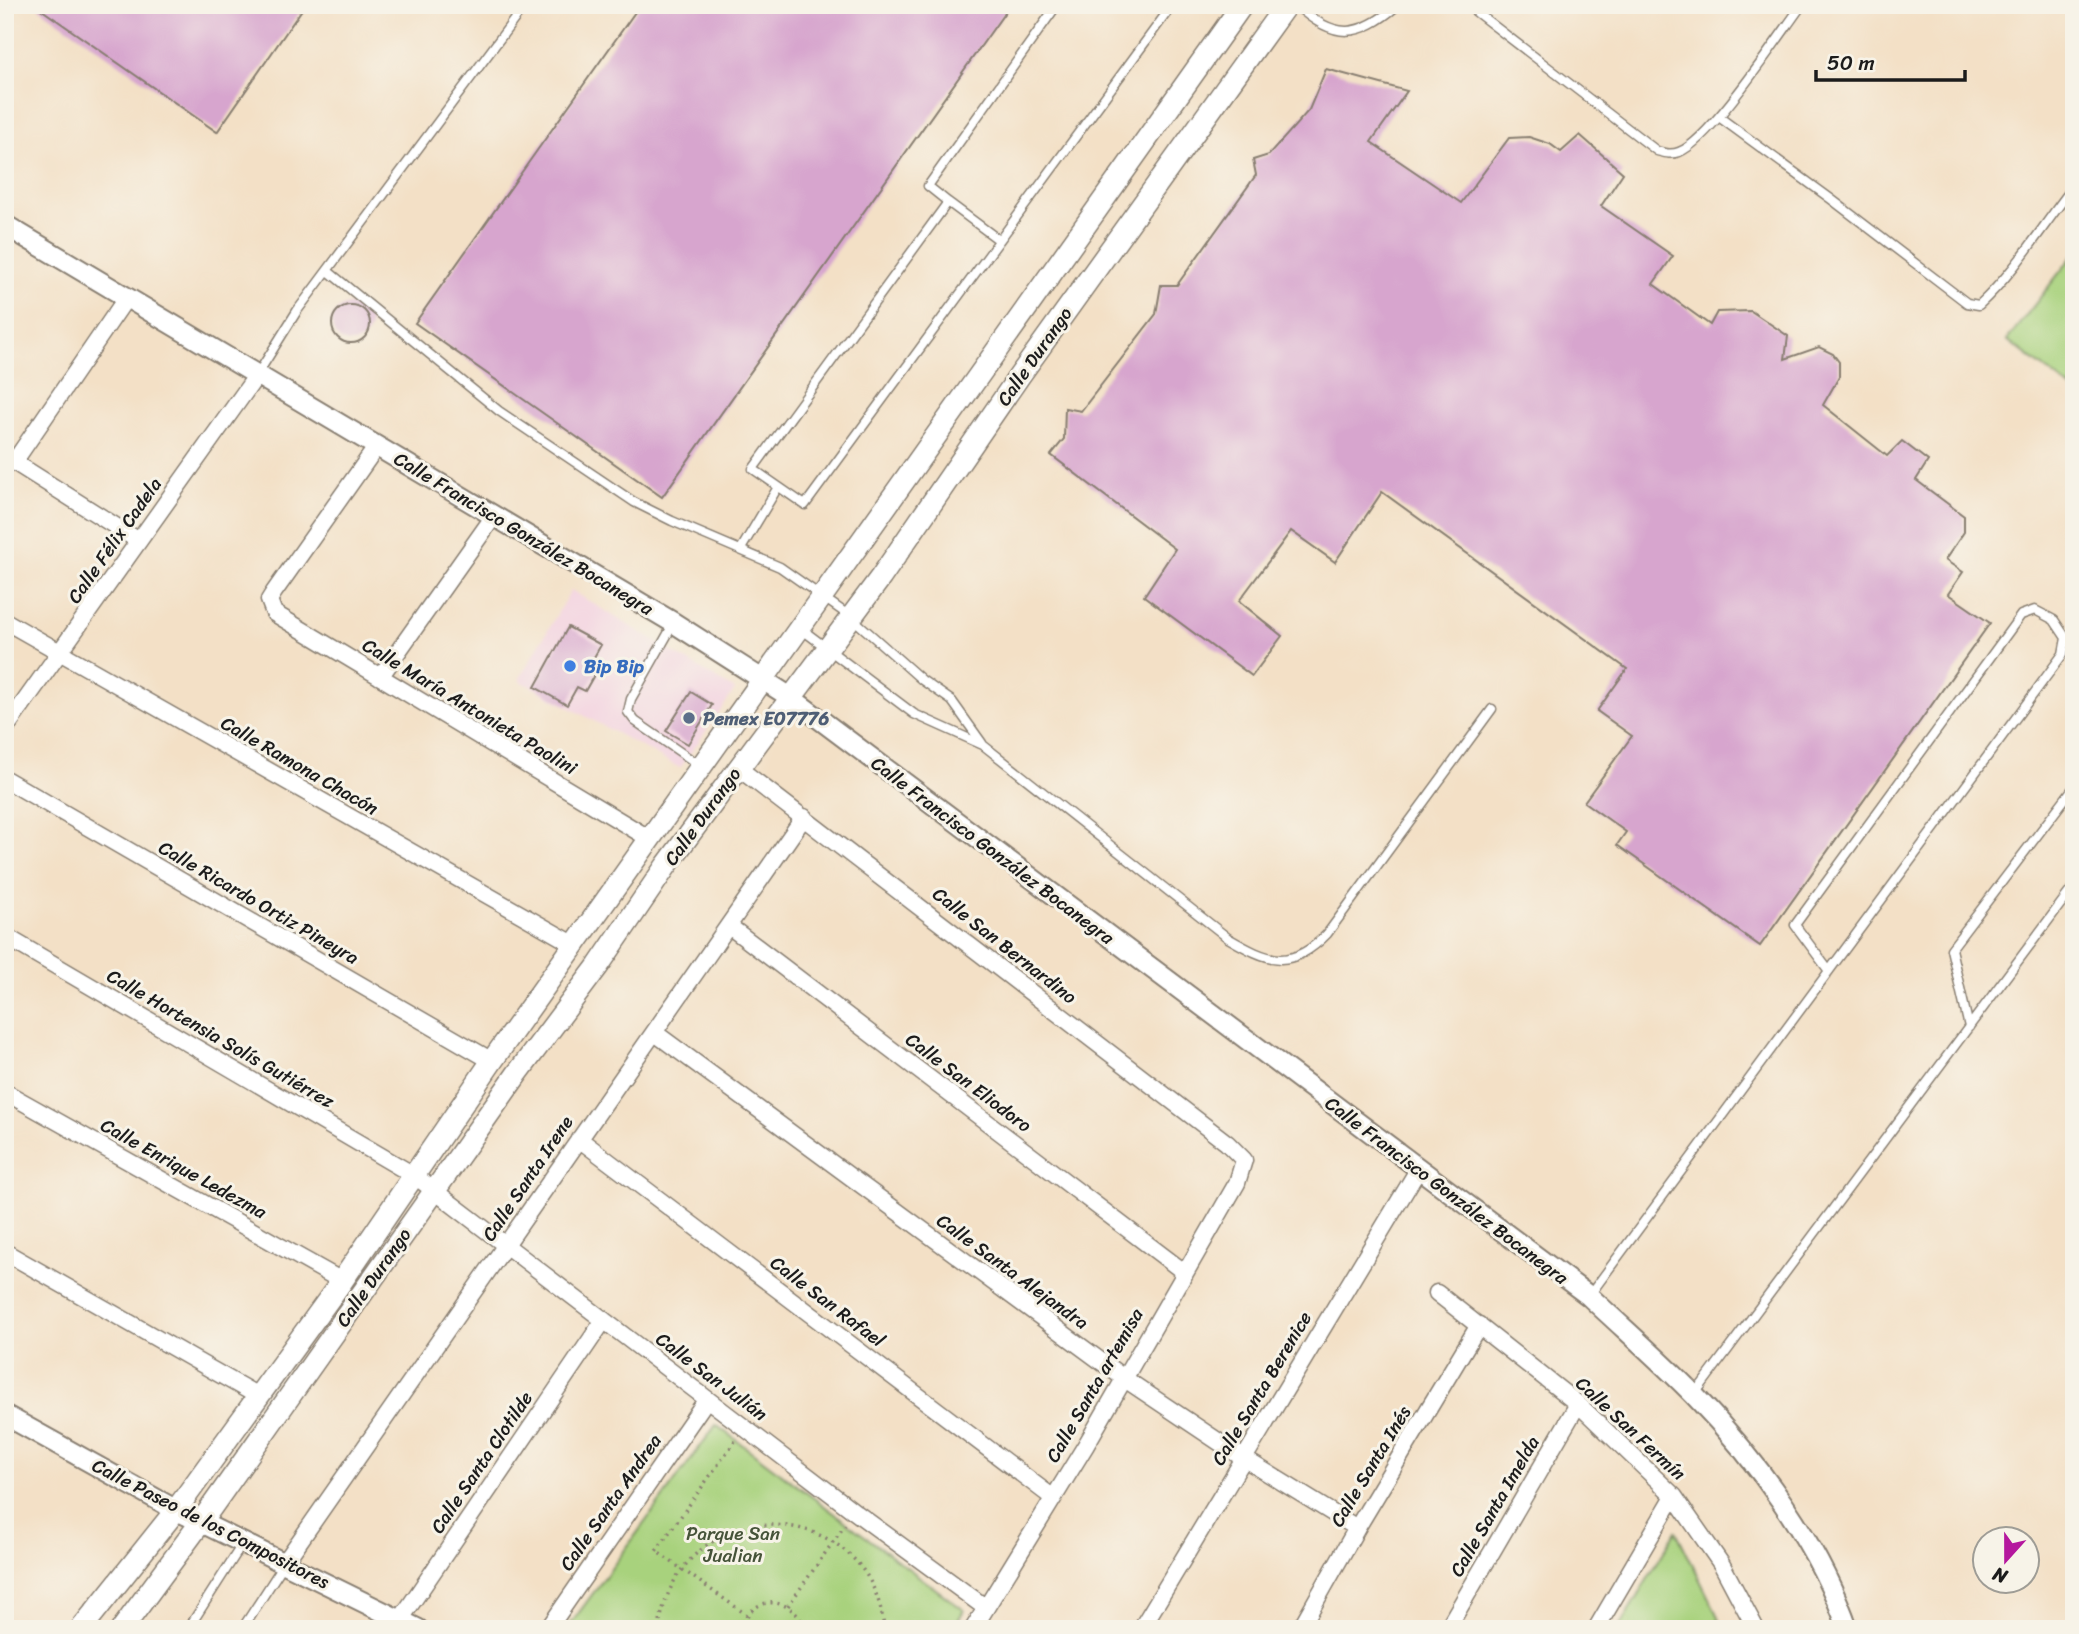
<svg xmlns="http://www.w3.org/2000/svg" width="2079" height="1634" font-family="Sriracha,sans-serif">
	<rect width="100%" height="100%" fill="#f7f3e8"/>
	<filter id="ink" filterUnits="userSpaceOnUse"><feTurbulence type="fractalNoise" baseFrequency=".0143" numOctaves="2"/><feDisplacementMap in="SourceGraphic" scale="14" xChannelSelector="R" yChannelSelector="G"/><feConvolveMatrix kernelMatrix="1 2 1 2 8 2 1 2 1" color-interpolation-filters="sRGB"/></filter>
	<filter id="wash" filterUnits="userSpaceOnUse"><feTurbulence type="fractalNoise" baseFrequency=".00686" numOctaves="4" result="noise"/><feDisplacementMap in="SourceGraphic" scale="28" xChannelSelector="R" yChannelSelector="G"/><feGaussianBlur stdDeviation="1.57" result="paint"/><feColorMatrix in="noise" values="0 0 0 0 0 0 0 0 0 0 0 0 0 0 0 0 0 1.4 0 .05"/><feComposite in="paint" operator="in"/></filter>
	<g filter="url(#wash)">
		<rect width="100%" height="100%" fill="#f3e0c6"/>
		<path fill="#f3cfe0" d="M571 590 735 690 680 768 519 680Z"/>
		<path fill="#a8d27d" stroke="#62774c" stroke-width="2" d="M2074 254V391L2007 340Z
			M716 1425 964 1610 953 1629H567Z
			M1676 1531 1724 1629H1618Z"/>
		<g id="blocks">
			<path fill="#d7a5ce" d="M35 5H305L217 132Z
				M640 5H1010L662 497 415 323Z
				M1326 69 1407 91 1371 142 1461 203 1509 138 1529 137 1550 144 1561 152 1580 135 1623 173 1601 206 1673 256 1653 284 1710 325 1717 312 1751 311 1788 336 1785 359 1819 347 1833 354 1839 362V377L1823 405 1887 456 1902 441 1928 461 1916 480 1964 516V532L1945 560 1963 572 1948 594 1990 623 1760 946 1617 845 1626 832 1584 802 1632 736 1597 711 1627 669 1382 492 1335 562 1291 531 1239 601 1282 636 1252 676 1144 596 1175 549 1051 455 1064 439 1065 408 1081 411 1156 314 1161 285H1177L1256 175 1253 160 1269 155 1309 110Z
				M332 324a19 19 0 1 1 38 0a19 19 0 1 1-38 0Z
				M568 627 601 645 590 664 598 668 585 691 577 687 567 705 535 687Z
				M691 692 712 705 688 744 666 731Z"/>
		</g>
	</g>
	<g filter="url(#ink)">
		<use href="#blocks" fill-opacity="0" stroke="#887e71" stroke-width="2"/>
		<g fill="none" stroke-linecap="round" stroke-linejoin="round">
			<g stroke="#887e71" stroke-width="11">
				<path id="service" d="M1057 5 928 186 948 202 753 469 805 505 1168 11 1159 5
					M1296 5C1335 41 1359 38 1398 5
					M1467 5 1657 151C1665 153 1671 155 1679 152 1710 141 1779 36 1802 5
					M1719 117 1831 199 1967 303 1979 305C2016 271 2043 225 2074 186
					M948 202 999 240
					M328 271 499 411 634 502 672 521 780 567 851 617 922 680 952 701 982 743
					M257 375 297 311 525 5
					M741 549 778 487
					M674 623 631 699 628 712 635 721 699 765
					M800 628 914 714 983 745 1228 938C1268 961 1290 972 1327 934L1492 709
					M1969 1027 1951 949 2074 787
					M1589 1296 2063 654 2066 638 2054 620 2035 610 2021 615 1795 925 1829 971
					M1694 1395 2074 886
					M188 1629 243 1543
					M242 1629 284 1564"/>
			</g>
			<g stroke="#887e71" stroke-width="19">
				<path id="minor" d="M377 446 274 592 269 600 274 613 650 839
					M5 454 14 462 139 541
					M14 462 127 297
					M5 621 575 945
					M380 677 494 516
					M5 729 257 375
					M737 767 1227 1143 1244 1160 1237 1183 1086 1445 973 1629
					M5 779 492 1061
					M729 926 1184 1272
					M5 936 415 1176 855 1512 986 1608
					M655 1033 1125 1379 1243 1458 1357 1528
					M5 1092 342 1281
					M579 1139 1052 1497
					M5 1252 258 1396
					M1437 1293 1578 1404 1674 1496 1722 1565 1756 1629
					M285 1562 804 817
					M394 1629 604 1320
					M548 1629 707 1399
					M1141 1629 1418 1170
					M1300 1629 1357 1528 1479 1325
					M1447 1629 1578 1404
					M1596 1629 1674 1496"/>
			</g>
			<g stroke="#887e71" stroke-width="23">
				<path id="tertiary" d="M5 225 674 623 790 697 1589 1296C1624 1329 1661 1361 1694 1395 1757 1460 1818 1543 1848 1629
					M5 1415 176 1510 418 1629"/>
			</g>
			<g stroke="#887e71" stroke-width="24">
				<path id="secondary" d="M81 1629 176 1510 342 1281 492 1061 1242 5
					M122 1629 201 1522 517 1074 598 966 666 866 881 577 1020 375 1286 5"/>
			</g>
			<path stroke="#887e71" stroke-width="3.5" stroke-dasharray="2 5" stroke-linecap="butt" d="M735 1441 656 1551 747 1615
				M788 1606 845 1525
				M659 1629C677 1488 872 1493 884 1629
				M742 1629C750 1592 794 1596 805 1629"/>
			<use href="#service" stroke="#fff" stroke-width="8"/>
			<use href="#minor" stroke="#fff" stroke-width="16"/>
			<use href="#tertiary" stroke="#fff" stroke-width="19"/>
			<use href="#secondary" stroke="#fff" stroke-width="21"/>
		</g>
	</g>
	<circle fill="#3f7fe0" stroke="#f7f3e8" stroke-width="2.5" cx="570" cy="666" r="7"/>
	<circle fill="#5c6f8a" stroke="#f7f3e8" stroke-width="2.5" cx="689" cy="718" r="7"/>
	<g text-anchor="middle" stroke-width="6" stroke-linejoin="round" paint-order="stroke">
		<g font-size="19" fill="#1c1c1c" stroke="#f7f3e8">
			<text transform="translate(1034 356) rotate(-55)" y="7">Calle Durango</text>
			<text transform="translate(524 533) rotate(31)" y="7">Calle Francisco González Bocanegra</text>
			<text transform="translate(114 540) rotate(-55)" y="7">Calle Félix Cadela</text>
			<text transform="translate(470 706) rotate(31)" y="7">Calle María Antonieta Paolini</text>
			<text transform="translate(300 765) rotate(30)" y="7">Calle Ramona Chacón</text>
			<text transform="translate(702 816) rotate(-54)" y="7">Calle Durango</text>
			<text transform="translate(993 850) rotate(37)" y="7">Calle Francisco González Bocanegra</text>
			<text transform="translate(259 902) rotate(30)" y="7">Calle Ricardo Ortiz Pineyra</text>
			<text transform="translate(1005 945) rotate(38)" y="7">Calle San Bernardino</text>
			<text transform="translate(221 1038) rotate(30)" y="7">Calle Hortensia Solís Gutiérrez</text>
			<text transform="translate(969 1082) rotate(37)" y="7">Calle San Eliodoro</text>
			<text transform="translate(184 1168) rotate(29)" y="7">Calle Enrique Ledezma</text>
			<text transform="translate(527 1178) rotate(-56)" y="7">Calle Santa Irene</text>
			<text transform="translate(1447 1190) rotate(37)" y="7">Calle Francisco González Bocanegra</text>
			<text transform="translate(1013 1271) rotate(36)" y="7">Calle Santa Alejandra</text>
			<text transform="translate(373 1277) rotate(-55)" y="7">Calle Durango</text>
			<text transform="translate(828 1301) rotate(37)" y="7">Calle San Rafael</text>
			<text transform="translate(712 1376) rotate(37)" y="7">Calle San Julián</text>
			<text transform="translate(1094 1385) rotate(-60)" y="7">Calle Santa artemisa</text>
			<text transform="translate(1261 1388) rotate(-59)" y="7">Calle Santa Berenice</text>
			<text transform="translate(1631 1428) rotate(43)" y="7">Calle San Fermín</text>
			<text transform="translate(481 1462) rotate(-56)" y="7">Calle Santa Clotilde</text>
			<text transform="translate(1370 1466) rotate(-59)" y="7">Calle Santa Inés</text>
			<text transform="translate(610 1502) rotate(-55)" y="7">Calle Santa Andrea</text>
			<text transform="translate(1494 1506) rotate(-60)" y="7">Calle Santa Imelda</text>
			<text transform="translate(211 1523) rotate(27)" y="7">Calle Paseo de los Compositores</text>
		</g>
		<g font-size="19" font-weight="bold" fill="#366cbe" stroke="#f7f3e8" text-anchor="start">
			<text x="584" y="673">Bip Bip</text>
		</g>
		<g font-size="19" font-weight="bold" fill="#4e5e75" stroke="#f7f3e8" text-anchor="start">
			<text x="703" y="725">Pemex E07776</text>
		</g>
		<g font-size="19" fill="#465339" stroke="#f7f3e8">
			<text x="733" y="1540">Parque San<tspan x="733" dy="22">Jualian</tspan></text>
		</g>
	</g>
	<rect width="2079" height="1634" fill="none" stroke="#f7f3e8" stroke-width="28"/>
	<g transform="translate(2006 1560) rotate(201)"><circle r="33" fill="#f7f3e8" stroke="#9f9d96" stroke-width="2"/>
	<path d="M0-5L12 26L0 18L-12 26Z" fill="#b5179e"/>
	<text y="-10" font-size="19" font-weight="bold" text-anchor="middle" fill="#1c1c1c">N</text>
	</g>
	<path d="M1816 70v10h149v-10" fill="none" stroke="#1c1c1c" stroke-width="3.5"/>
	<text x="1827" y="70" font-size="21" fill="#1c1c1c" stroke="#f7f3e8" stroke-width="5" paint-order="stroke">50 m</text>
</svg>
